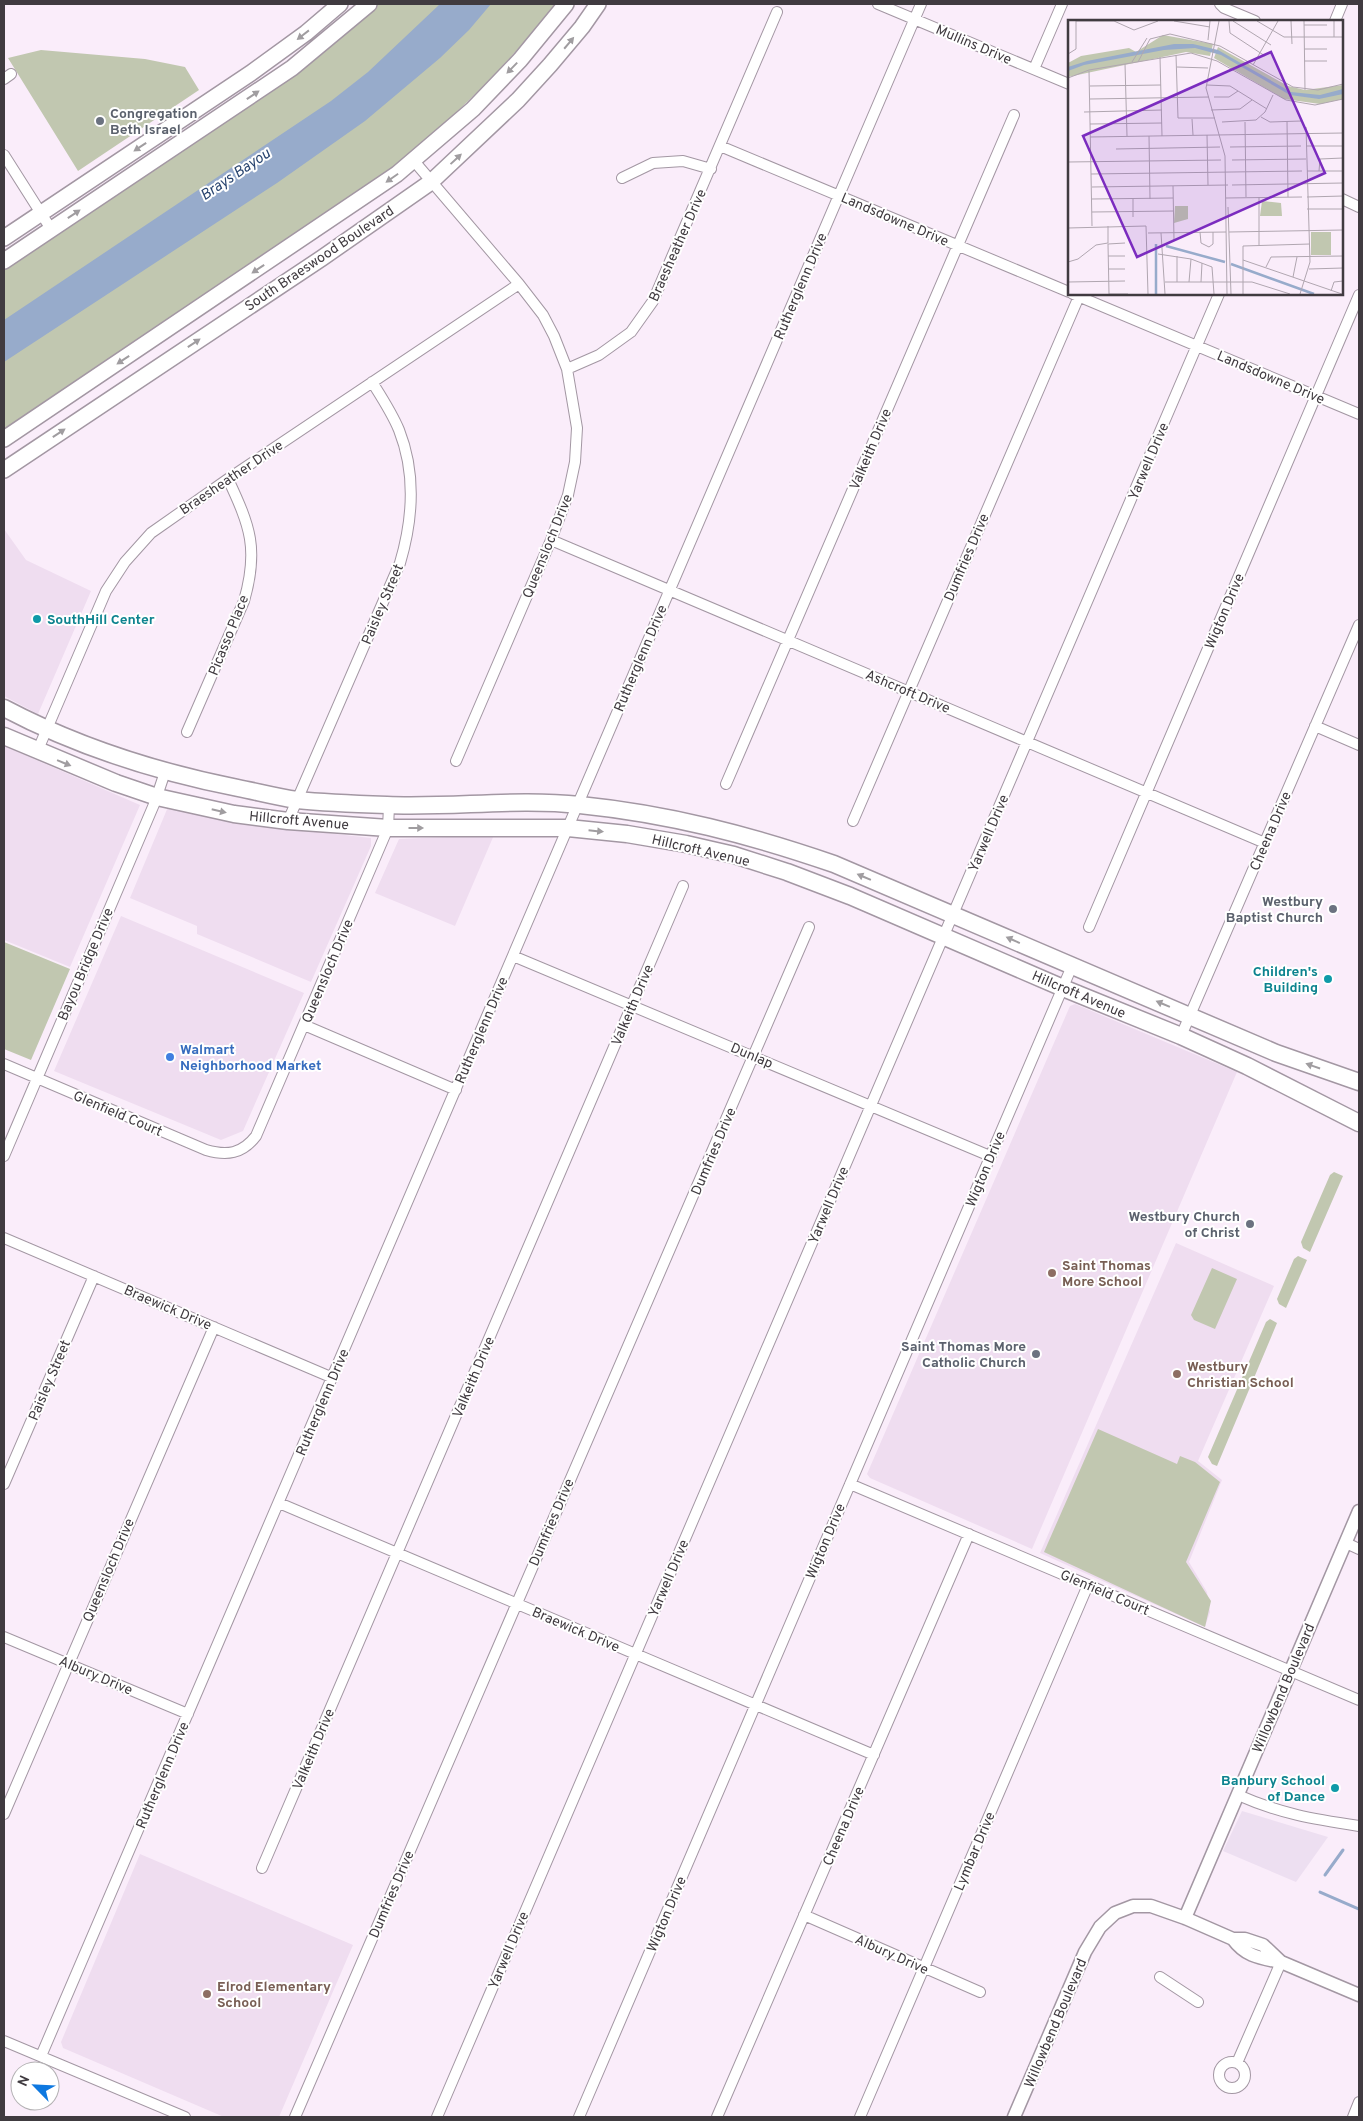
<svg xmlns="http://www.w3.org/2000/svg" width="1363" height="2121" font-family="Overpass,sans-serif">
	<rect width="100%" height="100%" fill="#faedfa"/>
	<path fill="#efddf0" d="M4 529 26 560 91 591 38 714 4 696Z
		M4 746 140 805 70 967 4 940Z
		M168 807 238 823 371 838V846L311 982 197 934V926L130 898Z
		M494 835 455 926 375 893 399 839Z
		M121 916 304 993 243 1131 221 1140 54 1071Z
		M1075 1004 1237 1072 1032 1549 870 1478 867 1474 1070 1006Z
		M1176 1243 1274 1286 1198 1461 1222 1480 1189 1562 1207 1592 1210 1612 1205 1627 1040 1553Z
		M140 1854 353 1945 279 2117H224L63 2048 61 2042Z"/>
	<path fill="#eddff1" d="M1242 1811 1328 1837 1296 1882 1223 1851Z"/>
	<path fill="#c1c7b0" d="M377 4H555C507 67 451 120 390 170L4 431V266L362 18Z
		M41 50 145 59 185 67 199 90 78 171 8 58Z
		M4 942 70 969 31 1060 4 1049Z
		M1334 1172 1343 1176 1310 1252 1303 1248 1301 1242 1330 1175Z
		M1298 1256 1307 1260 1286 1308 1279 1304 1277 1299 1294 1259Z
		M1212 1268 1237 1279 1215 1329 1194 1320 1191 1315Z
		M1270 1319 1277 1323 1217 1466 1212 1464 1208 1457 1266 1322Z
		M1098 1429 1177 1464 1180 1456 1195 1462 1220 1482 1186 1562 1211 1601 1205 1627 1044 1552Z"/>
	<path fill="#97abcb" d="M440 4H491L469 30 440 58 365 121 277 183 4 362V320L331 101 368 72Z"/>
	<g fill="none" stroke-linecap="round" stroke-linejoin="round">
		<path stroke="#97abcb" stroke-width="3" d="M1325 1875 1343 1850
			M1320 1892 1359 1909"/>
		<g stroke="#a397a3" stroke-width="12">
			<path id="minor" d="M878 4 1069 84
				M1220 4 1224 8 1255 21
				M1335 21 1342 4
				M1034 69 1062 4
				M4 79 11 74
				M720 146 1069 292
				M4 155 51 229
				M414 161 519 284 543 315 554 336 567 369 577 428 575 462 568 495 551 540 456 761
				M622 178 653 163 683 161 711 169
				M1342 199 1359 207
				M1073 294 1359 414
				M567 369 599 355 631 332 653 301 777 12
				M551 540 1265 843
				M1315 726 1359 745
				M187 732 244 601C259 549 250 526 228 479
				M37 752 106 591 125 562 151 533 228 479 519 284
				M726 784 1014 115
				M288 821 400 563C413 519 416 473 399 430 392 413 382 398 372 382
				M853 821 1080 294
				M1089 927 1359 295
				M513 956 990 1156
				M304 1025 456 1090
				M1181 1036 1359 625
				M4 1064 206 1150C227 1156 242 1154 256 1136L388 828 389 806
				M4 1156 155 802 165 772
				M4 1238 333 1378
				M4 1484 94 1276
				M850 1484 1359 1700
				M279 1503 874 1755
				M1346 1543 1359 1549
				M4 1637 188 1714
				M1238 1795C1281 1814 1313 1819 1359 1826
				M4 1814 214 1327
				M262 1868 683 886
				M804 1915 980 1992
				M1160 1977 1198 2002
				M4 2041 185 2117
				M41 2056 921 4
				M1219 2075a13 13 0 1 1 26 0a13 13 0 1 1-26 0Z
				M1237 2063 1281 1962
				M295 2117 809 927
				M437 2117 1219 294
				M579 2117 1072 966
				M717 2117 969 1534
				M860 2117 1088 1585
				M1353 2117 1359 2102"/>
		</g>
		<g stroke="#a397a3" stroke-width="15">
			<path id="tertiary" d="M1185 1918 1359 1511
				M1233 1939C1246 1957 1261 1958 1281 1962
				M1014 2117 1085 1952 1100 1927 1115 1913 1133 1906H1151L1185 1918 1233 1939H1245L1263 1945 1281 1962 1359 1995"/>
		</g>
		<g stroke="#a397a3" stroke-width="18">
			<path id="secondary" d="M4 238 251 73 306 33 340 4
				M4 261 292 68 369 4
				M4 439 397 174 473 109 520 60 566 4
				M4 470 322 258 431 182 518 100 550 65 582 27 598 4"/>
		</g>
		<g stroke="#a397a3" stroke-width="19">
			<path id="primary" d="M4 708C78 747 157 772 238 788 258 792 277 797 297 800 327 803 357 804 387 805 451 808 516 798 580 805 669 814 750 835 834 864L1276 1053 1359 1082
				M4 736 116 783 157 797 234 814 288 821 388 828H568L627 834 686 844 734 855 787 872 850 896 1063 988 1181 1036 1247 1066 1359 1123"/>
		</g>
		<use href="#minor" stroke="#fff" stroke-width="10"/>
		<use href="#tertiary" stroke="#fff" stroke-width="12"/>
		<use href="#secondary" stroke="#fff" stroke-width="15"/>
		<use href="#primary" stroke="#fff" stroke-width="16"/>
	</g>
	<defs><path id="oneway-solid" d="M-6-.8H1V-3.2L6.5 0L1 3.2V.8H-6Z" transform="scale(1.25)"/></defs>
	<g fill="#a09da0">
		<use href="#oneway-solid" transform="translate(303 35) rotate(142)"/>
		<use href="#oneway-solid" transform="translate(569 43) rotate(-50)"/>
		<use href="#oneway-solid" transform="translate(512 68) rotate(134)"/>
		<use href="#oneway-solid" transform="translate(253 95) rotate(-34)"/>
		<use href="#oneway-solid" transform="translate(140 147) rotate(146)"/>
		<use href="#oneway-solid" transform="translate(456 159) rotate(-43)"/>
		<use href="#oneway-solid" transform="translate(392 178) rotate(145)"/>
		<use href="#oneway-solid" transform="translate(74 214) rotate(-34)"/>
		<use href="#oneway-solid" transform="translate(258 269) rotate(146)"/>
		<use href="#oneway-solid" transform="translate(194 343) rotate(-34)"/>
		<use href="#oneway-solid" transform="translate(123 360) rotate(146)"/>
		<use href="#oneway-solid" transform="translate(59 433) rotate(-34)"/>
		<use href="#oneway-solid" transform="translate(64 763) rotate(22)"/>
		<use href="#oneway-solid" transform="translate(219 811) rotate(13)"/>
		<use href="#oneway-solid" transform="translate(416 828)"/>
		<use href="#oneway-solid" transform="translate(596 831) rotate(6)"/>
		<use href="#oneway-solid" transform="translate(864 877) rotate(-157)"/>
		<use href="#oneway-solid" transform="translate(1013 940) rotate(-156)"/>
		<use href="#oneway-solid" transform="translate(1163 1004) rotate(-157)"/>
		<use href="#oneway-solid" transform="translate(1313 1066) rotate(-161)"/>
	</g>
	<g fill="#6b7280" stroke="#fff" stroke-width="2">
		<circle cx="100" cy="121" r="5"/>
		<circle cx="1333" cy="909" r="5"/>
		<circle cx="1250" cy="1224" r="5"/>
		<circle cx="1036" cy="1354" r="5"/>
	</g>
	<g fill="#0f9aa8" stroke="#fff" stroke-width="2">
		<circle cx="37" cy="619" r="5"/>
		<circle cx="1328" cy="979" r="5"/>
		<circle cx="1335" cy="1788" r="5"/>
	</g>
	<circle fill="#3f7fe0" stroke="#fff" stroke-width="2" cx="170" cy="1057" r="5"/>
	<g fill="#8d6e63" stroke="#fff" stroke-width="2">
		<circle cx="1052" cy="1273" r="5"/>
		<circle cx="1177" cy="1374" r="5"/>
		<circle cx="207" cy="1994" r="5"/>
	</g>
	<g text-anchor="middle" stroke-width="4" stroke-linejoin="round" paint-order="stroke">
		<g font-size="14" fill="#403b40" stroke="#fff">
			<text transform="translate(974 44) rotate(23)" y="5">Mullins Drive</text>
			<text transform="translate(895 219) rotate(23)" y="5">Landsdowne Drive</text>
			<text transform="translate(677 245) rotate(-66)" y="5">Braesheather Drive</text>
			<text transform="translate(319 258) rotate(-34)" y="5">South Braeswood Boulevard</text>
			<text transform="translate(800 286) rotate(-67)" y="5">Rutherglenn Drive</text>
			<text transform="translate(1271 377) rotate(23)" y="5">Landsdowne Drive</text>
			<text transform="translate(870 449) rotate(-67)" y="5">Valkeith Drive</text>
			<text transform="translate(1148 461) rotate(-67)" y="5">Yarwell Drive</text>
			<text transform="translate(231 477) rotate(-34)" y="5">Braesheather Drive</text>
			<text transform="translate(547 546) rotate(-68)" y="5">Queensloch Drive</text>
			<text transform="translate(966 557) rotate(-67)" y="5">Dumfries Drive</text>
			<text transform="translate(382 604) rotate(-67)" y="5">Paisley Street</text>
			<text transform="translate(1224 611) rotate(-67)" y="5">Wigton Drive</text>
			<text transform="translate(228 635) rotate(-68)" y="5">Picasso Place</text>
			<text transform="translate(640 658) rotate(-67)" y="5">Rutherglenn Drive</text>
			<text transform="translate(908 691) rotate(23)" y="5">Ashcroft Drive</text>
			<text transform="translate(299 820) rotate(5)" y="5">Hillcroft Avenue</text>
			<text transform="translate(1270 831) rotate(-67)" y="5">Cheena Drive</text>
			<text transform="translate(988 833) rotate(-67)" y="5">Yarwell Drive</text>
			<text transform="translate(701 850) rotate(13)" y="5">Hillcroft Avenue</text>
			<text transform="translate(85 964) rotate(-67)" y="5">Bayou Bridge Drive</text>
			<text transform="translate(327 971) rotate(-67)" y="5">Queensloch Drive</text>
			<text transform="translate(1079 994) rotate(23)" y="5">Hillcroft Avenue</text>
			<text transform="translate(632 1005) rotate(-67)" y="5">Valkeith Drive</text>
			<text transform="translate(481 1030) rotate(-67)" y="5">Rutherglenn Drive</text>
			<text transform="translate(752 1055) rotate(23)" y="5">Dunlap</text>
			<text transform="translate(118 1113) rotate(23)" y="5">Glenfield Court</text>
			<text transform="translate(713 1151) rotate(-67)" y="5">Dumfries Drive</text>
			<text transform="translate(985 1169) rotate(-67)" y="5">Wigton Drive</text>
			<text transform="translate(828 1205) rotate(-67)" y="5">Yarwell Drive</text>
			<text transform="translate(168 1307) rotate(23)" y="5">Braewick Drive</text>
			<text transform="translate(473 1377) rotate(-67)" y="5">Valkeith Drive</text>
			<text transform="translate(49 1380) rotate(-67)" y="5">Paisley Street</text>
			<text transform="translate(322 1402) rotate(-67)" y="5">Rutherglenn Drive</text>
			<text transform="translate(551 1522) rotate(-67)" y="5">Dumfries Drive</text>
			<text transform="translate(825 1541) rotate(-67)" y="5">Wigton Drive</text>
			<text transform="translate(108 1570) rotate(-67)" y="5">Queensloch Drive</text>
			<text transform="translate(668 1578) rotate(-67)" y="5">Yarwell Drive</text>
			<text transform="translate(1105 1592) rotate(23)" y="5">Glenfield Court</text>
			<text transform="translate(576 1629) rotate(23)" y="5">Braewick Drive</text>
			<text transform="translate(96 1675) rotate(23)" y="5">Albury Drive</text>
			<text transform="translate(1283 1688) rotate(-67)" y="5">Willowbend Boulevard</text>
			<text transform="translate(313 1749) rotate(-67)" y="5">Valkeith Drive</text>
			<text transform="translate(162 1775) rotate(-67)" y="5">Rutherglenn Drive</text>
			<text transform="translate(843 1826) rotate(-67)" y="5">Cheena Drive</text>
			<text transform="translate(974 1851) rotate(-67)" y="5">Lymbar Drive</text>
			<text transform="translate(391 1894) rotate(-67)" y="5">Dumfries Drive</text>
			<text transform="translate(666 1914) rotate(-67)" y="5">Wigton Drive</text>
			<text transform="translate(508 1950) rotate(-67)" y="5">Yarwell Drive</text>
			<text transform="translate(892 1954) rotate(24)" y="5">Albury Drive</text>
			<text transform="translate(1055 2023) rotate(-67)" y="5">Willowbend Boulevard</text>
		</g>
		<g font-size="14" font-weight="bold" fill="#5b616d" stroke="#fff" text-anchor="end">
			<text x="110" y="118" text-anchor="start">Congregation<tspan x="110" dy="16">Beth Israel</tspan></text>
			<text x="1323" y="906">Westbury<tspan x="1323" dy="16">Baptist Church</tspan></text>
			<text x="1240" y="1221">Westbury Church<tspan x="1240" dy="16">of Christ</tspan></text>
			<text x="1026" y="1351">Saint Thomas More<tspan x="1026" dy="16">Catholic Church</tspan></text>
		</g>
		<g font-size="14" font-weight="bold" fill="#0d838f" stroke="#fff" text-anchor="end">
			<text x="47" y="624" text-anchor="start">SouthHill Center</text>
			<text x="1318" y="976">Children's<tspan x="1318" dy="16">Building</tspan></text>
			<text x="1325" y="1785">Banbury School<tspan x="1325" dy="16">of Dance</tspan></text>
		</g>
		<g font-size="14" font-weight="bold" fill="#366cbe" stroke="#fff" text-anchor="start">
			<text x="180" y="1054">Walmart<tspan x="180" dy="16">Neighborhood Market</tspan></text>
		</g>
		<g font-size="14" font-weight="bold" fill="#785e54" stroke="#fff" text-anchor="start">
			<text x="1062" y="1270">Saint Thomas<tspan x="1062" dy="16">More School</tspan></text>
			<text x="1187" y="1371">Westbury<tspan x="1187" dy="16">Christian School</tspan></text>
			<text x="217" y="1991">Elrod Elementary<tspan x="217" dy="16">School</tspan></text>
		</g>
		<g font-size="15" font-style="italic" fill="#28446f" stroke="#fff">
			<text transform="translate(235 174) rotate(-34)" y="5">Brays Bayou</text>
		</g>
	</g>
	<g transform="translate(1068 20)">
		<rect width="275" height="275" fill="#faedfa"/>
		<path d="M95 15 145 24 142 36 118 32 0 57V43L13 36 61 28 68 32ZM150 27 220 66 237 70 275 65V79L252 84 216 79 146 38ZM194 181 213 183 214 196H192ZM107 186H120V199L106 203ZM243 212H263V235H243Z" fill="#c1c7b0"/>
		<path d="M106 24H125L150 30 223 72 252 75 275 69V74L251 79 222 75 153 35 127 28 96 30 16 45 0 51V47L19 41Z" fill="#97abcb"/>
		<path fill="none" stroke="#97abcb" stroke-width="2.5" d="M88 224V274M98 226 157 242M163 244 246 274"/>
		<path fill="none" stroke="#b0a6b0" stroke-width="1" d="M8 1H46L66 10 90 1M106 1 142 7M151 1 138 68 157 136 159 274M161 1 162 13 197 36M165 1 203 25M189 1 216 17H275M223 1 224 24M236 1 237 70M266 1V17M236 5H259M140 20 142 1M236 29H259M0 34 8 29V1M108 35 110 98H147M92 37 94 116M236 41H259M64 42 79 18M70 42 82 19 102 14 152 26 225 67 250 70 275 64M57 44 59 116M185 45 210 1M109 47 140 48M21 51 24 206M0 58 21 50 123 33 149 41 218 80 247 85 275 79M139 65 162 66 199 89M22 66 93 65M146 77H161L170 71M22 79 141 77M143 90 172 89 184 80M16 92 94 90M193 97 202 102 233 101M124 99 125 115M219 101 220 177M154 102 188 100 197 92 205 75M177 102 178 177M22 104 94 103M139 115 140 165M81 116 82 179M22 117 275 113M238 126H275M162 127 233 126M48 129 152 127M164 140 238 139M0 142 153 140M239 151H275M251 151 252 139 275 138M23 154 234 151M164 165 275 163M105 166 106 220M24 167 160 165M191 177V225M239 177 275 176M158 178 234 177M24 179 105 178M65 179V197M160 187 163 274M239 189H275M24 192 106 191M0 208 78 206 80 274M132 212 133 223 141 227 145 224V212M161 212 275 210M80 213 158 212M93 213 97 274M90 234 123 239 144 247 146 274M40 236H57M109 236V262M175 240 274 274M0 242 10 239 28 225 40 223V206M198 247 203 237 275 236M40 249H57M241 249 275 248M225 257 229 237M0 262 57 261M97 262H184L222 274M121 262 123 239M133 262 134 243M263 271 266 262 275 261M41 274 40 224 57 223M41 274H60M175 274V226L242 224M232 274 242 242 238 107"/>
		<path fill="#7b2cbf" fill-opacity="0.15" stroke="#7b2cbf" stroke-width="2.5" d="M203 32 257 153 69 237 15 116Z"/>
		<rect width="275" height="275" fill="none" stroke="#403b40" stroke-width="2.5"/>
	</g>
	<rect width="1363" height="2121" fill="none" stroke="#403b40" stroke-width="10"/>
	<g transform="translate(35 2086) rotate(294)"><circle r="24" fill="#ffffff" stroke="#b3b1b3"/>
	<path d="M0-4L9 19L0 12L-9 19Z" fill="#0e78e0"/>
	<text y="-8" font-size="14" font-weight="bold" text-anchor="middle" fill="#403b40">N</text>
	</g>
</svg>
